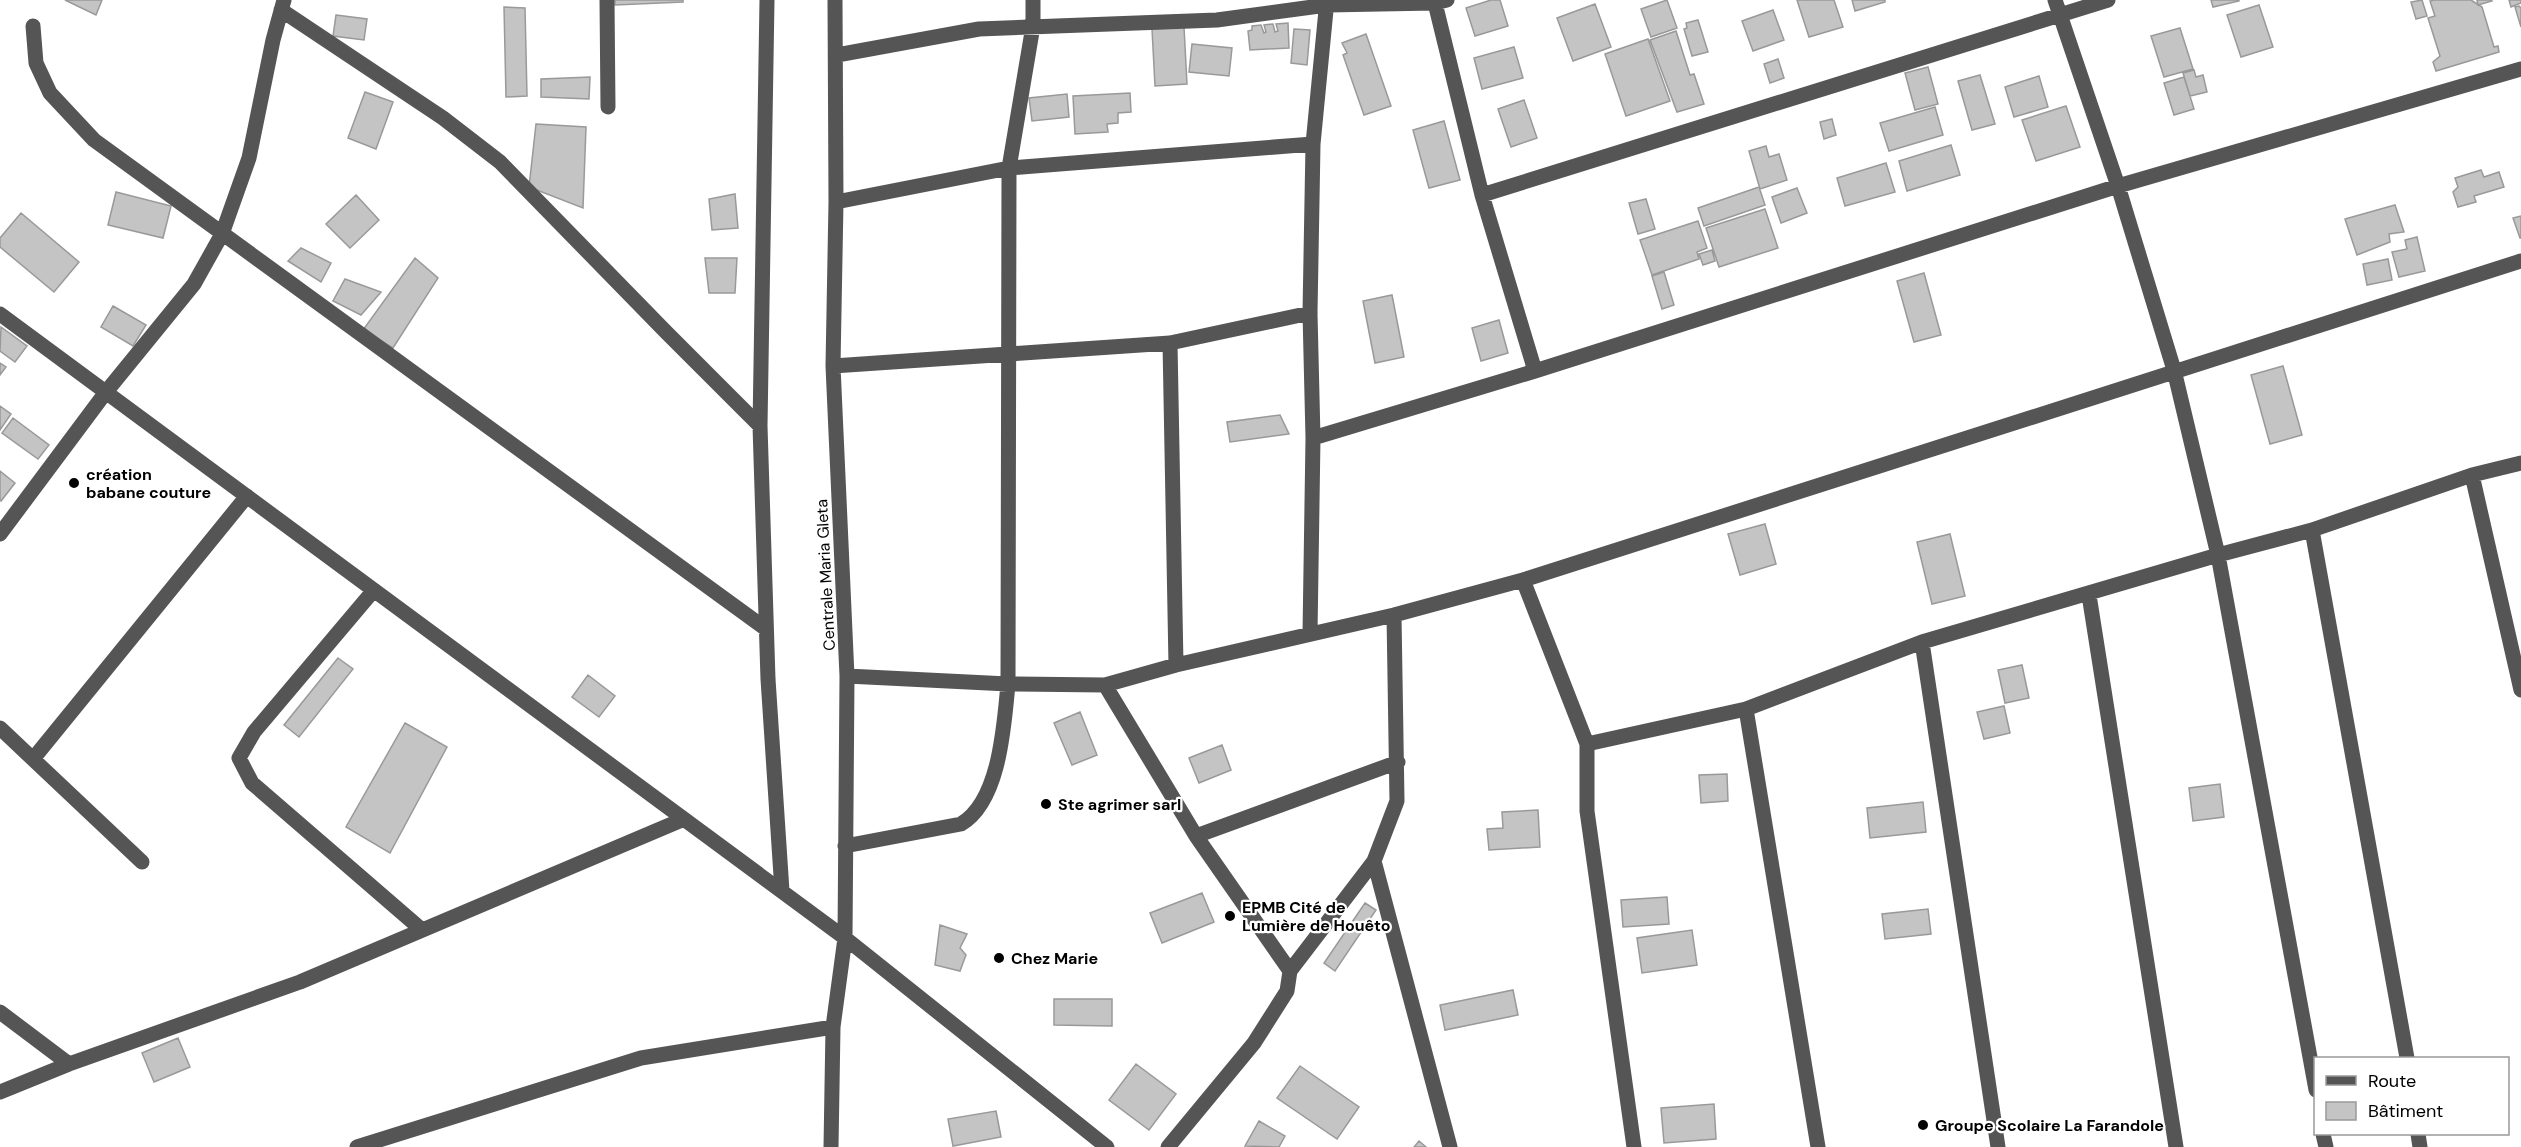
<svg xmlns="http://www.w3.org/2000/svg" width="2521" height="1147" font-family="'DM Sans',sans-serif">
	<rect width="100%" height="100%" fill="#fff"/>
	<path fill="#c4c4c4" stroke="#999" stroke-width="1.5" d="M65 0H102L96 15Z
		M615 0H683V2L615 5Z
		M1491 0H1500L1508 26 1475 36 1466 8Z
		M1667 0 1677 28 1651 37 1641 9Z
		M1797 0H1834L1843 27 1809 37Z
		M1852 0H1885V2L1855 11Z
		M2211 0H2239V1L2213 7Z
		M2422 0 2427 16 2416 19 2411 2Z
		M2434 0H2471L2482 7 2494 47 2498 46 2499 52 2436 71 2433 62 2440 56 2428 18 2435 16 2430 1Z
		M2477 0H2491L2492 1 2478 5Z
		M2509 0H2521V3L2511 7Z
		M1595 4 1611 47 1573 61 1557 18Z
		M2259 5 2273 47 2241 57 2227 15Z
		M2519 6 2521 8V27L2515 7Z
		M504 7 525 8 527 96 506 97Z
		M1773 10 1784 40 1753 51 1742 21Z
		M336 15 367 19 364 40 333 36Z
		M1698 20 1708 52 1692 56 1684 29 1687 28 1686 23Z
		M1288 23 1289 48 1250 50 1248 31 1252 30V26L1261 25 1264 33 1266 32 1264 25 1273 24 1275 32 1278 31 1276 24Z
		M1184 27 1187 84 1155 86 1152 29Z
		M2180 28 2193 69 2164 77 2151 36Z
		M1294 29 1310 30 1307 65 1291 63Z
		M1676 31 1690 75 1694 74 1704 104 1677 112 1650 40Z
		M1366 34 1391 106 1364 115 1343 55 1347 53 1342 43Z
		M1648 39 1670 101 1626 116 1605 54Z
		M1192 44 1232 48 1229 76 1189 72Z
		M1514 47 1523 78 1482 89 1474 58Z
		M1778 59 1784 78 1770 83 1764 64Z
		M1928 67 1938 104 1915 110 1905 73Z
		M2194 70 2196 77 2203 75 2207 92 2190 96 2183 73Z
		M1980 75 1995 124 1972 130 1958 81Z
		M2039 76 2048 107 2014 117 2005 87Z
		M590 77 589 99 541 97V79Z
		M2184 77 2194 109 2174 115 2164 83Z
		M365 92 393 102 376 149 348 138Z
		M1130 93 1131 112 1118 113V123L1107 124 1108 132 1075 134 1073 96Z
		M1067 94 1069 117 1032 121 1029 98Z
		M1524 100 1537 138 1511 147 1498 109Z
		M2066 106 2080 147 2036 161 2022 120Z
		M1935 107 1943 135 1889 151 1880 123Z
		M1832 119 1836 135 1824 139 1820 122Z
		M1444 121 1460 180 1429 188 1413 130Z
		M536 124 586 127 583 208 529 187Z
		M1951 145 1960 175 1907 191 1899 161Z
		M1766 146 1769 157 1779 154 1787 180 1760 189 1749 151Z
		M1886 163 1895 192 1845 206 1837 178Z
		M2481 170 2484 177 2499 172 2504 187 2474 196 2476 202 2458 207 2453 192 2458 187 2455 178Z
		M1759 187 1765 205 1704 226 1698 208Z
		M1797 188 1807 213 1781 223 1772 197Z
		M116 192 171 206 163 238 108 225Z
		M735 194 738 228 712 230 709 199Z
		M356 195 379 220 350 248 326 224Z
		M1646 199 1655 229 1638 234 1629 203Z
		M2395 205 2404 232 2389 234 2390 242 2357 255 2345 219Z
		M1765 209 1778 248 1719 267 1706 228Z
		M21 213 79 262 54 292 0 247V238Z
		M2521 216V238H2520L2513 218Z
		M1698 221 1707 248 1697 252 1699 259 1652 275 1640 240Z
		M2417 237 2425 271 2399 277 2392 252 2407 249 2405 240Z
		M301 248 331 263 321 282 288 261Z
		M1712 250 1715 261 1703 265 1699 254Z
		M415 258 438 278 393 348 363 330Z
		M705 258H737L735 293H709Z
		M2388 259 2392 280 2367 285 2363 264Z
		M1664 272 1674 305 1662 309 1652 276Z
		M1924 273 1941 335 1914 342 1897 281Z
		M345 279 381 292 361 315 333 301Z
		M1392 295 1404 357 1375 363 1363 301Z
		M113 306 146 325 133 346 101 327Z
		M1499 320 1508 353 1481 361 1472 328Z
		M1 327 27 346 15 362 0 351Z
		M0 363 6 367 0 375Z
		M2283 366 2302 435 2270 444 2251 375Z
		M0 406 11 414 0 430Z
		M1280 415 1289 434 1230 442 1227 422Z
		M13 418 49 445 38 459 2 433Z
		M0 471 15 483 1 501 0 500Z
		M1765 524 1776 564 1740 575 1728 534Z
		M1950 534 1965 596 1932 604 1917 542Z
		M338 658 353 669 299 737 284 725Z
		M2022 665 2029 698 2005 703 1998 670Z
		M588 675 615 696 599 717 572 697Z
		M2004 706 2010 733 1984 739 1977 712Z
		M1080 712 1097 755 1072 765 1054 723Z
		M405 723 447 747 390 853 346 827Z
		M1222 745 1231 770 1199 783 1189 758Z
		M1727 774 1728 801 1701 803 1699 775Z
		M2220 784 2224 817 2193 821 2189 788Z
		M1923 802 1926 832 1870 838 1867 808Z
		M1538 810 1540 847 1489 850 1487 829 1503 828 1502 812Z
		M1202 893 1214 922 1162 943 1150 913Z
		M1667 897 1669 924 1623 927 1621 900Z
		M1365 903 1376 910 1335 971 1324 963Z
		M1928 909 1931 934 1885 939 1882 914Z
		M940 925 967 934 960 948 966 955 960 971 935 965Z
		M1692 930 1697 965 1642 973 1637 938Z
		M1513 990 1518 1015 1445 1030 1440 1005Z
		M1054 999H1112V1026L1054 1025Z
		M178 1038 190 1067 154 1082 142 1053Z
		M1136 1064 1176 1094 1149 1130 1109 1100Z
		M1300 1066 1359 1107 1337 1139 1277 1098Z
		M1714 1104 1716 1139 1664 1143 1661 1108Z
		M996 1111 1001 1137 953 1146 948 1119Z
		M1259 1121 1285 1136 1279 1147 1245 1146Z
		M1419 1141 1426 1147H1414Z"/>
	<g fill="none" stroke-linecap="round" stroke-linejoin="round">
		<path stroke="#555" stroke-width="15" d="M607 0 608 107
			M767 0 760 426 768 679 782 891
			M1327 0 1313 144 1310 313 1313 438 1535 371 2118 186 2521 69
			M2055 0 2118 186 2174 370 2218 555 2316 1090
			M1435 3 1482 195 1535 371
			M281 10 443 118 500 162 666 332 760 426
			M33 26 36 63 50 93 94 140 766 629
			M837 55 979 29 1217 20 1327 5 1435 3 1447 0
			M1482 195 2108 0
			M836 202 1009 168 1313 144
			M0 314 845 938 1107 1147
			M1170 343 1176 665
			M833 366 1170 343 1310 313
			M2472 475 2521 690
			M2312 530 2407 1058
			M0 534 106 392 194 284 222 234 249 158 273 40 284 0
			M1523 580 1587 744V811L1634 1147
			M374 590 254 732 239 758 252 783 422 930
			M2089 595 2176 1147
			M1310 634 1313 438
			M1922 642 1998 1147
			M847 676 1008 684 1105 685 1176 665 1394 615 1523 580 2521 261
			M1105 685 1196 836 1290 971 1287 991 1254 1043 1168 1147
			M1746 709 1818 1147
			M0 728 142 862
			M1587 744 1746 709 1922 642 2218 555 2312 530 2472 475 2521 463
			M33 759 247 496
			M1196 836 1398 762
			M845 846 961 824C1000 801 1004 725 1008 684L1009 168 1033 26V0
			M1374 861 1450 1147
			M1290 971 1374 861 1397 801 1394 615
			M0 1012 69 1064 300 982 684 819
			M0 1092 69 1064
			M2323 1134 2326 1147
			M2418 1134 2420 1147
			M357 1147 641 1058 833 1027
			M831 1147 833 1027 845 938 847 676 833 366 836 202 835 0"/>
	</g>
	<g fill="#000" stroke="#fff" stroke-width="2">
		<circle cx="74" cy="483" r="6"/>
		<circle cx="1046" cy="804" r="6"/>
		<circle cx="1230" cy="916" r="6"/>
		<circle cx="999" cy="958" r="6"/>
		<circle cx="1923" cy="1125" r="6"/>
	</g>
	<g text-anchor="middle" stroke-width="4.5" stroke-linejoin="round" paint-order="stroke">
		<g font-size="16" font-weight="bold" fill="#000" stroke="#fff" text-anchor="start">
			<text x="86" y="480">création<tspan x="86" dy="18">babane couture</tspan></text>
			<text x="1058" y="810">Ste agrimer sarl</text>
			<text x="1242" y="913">EPMB Cité de<tspan x="1242" dy="18">Lumière de Houêto</tspan></text>
			<text x="1011" y="964">Chez Marie</text>
			<text x="1935" y="1131">Groupe Scolaire La Farandole</text>
		</g>
		<g font-size="16" fill="#000" stroke="#fff">
			<text transform="translate(825 575) rotate(-93)" y="6">Centrale Maria Gleta</text>
		</g>
	</g>
	<rect x="2314" y="1057" width="195" height="78" fill="#ffffff" stroke="#999999" stroke-width="1.5"/>
	<rect x="2326" y="1076" width="30" height="9" fill="#555555" stroke="#999999" stroke-width="1.5"/>
	<text x="2368" y="1087" font-size="18" fill="#000000">Route</text>
	<rect x="2326" y="1102" width="30" height="18" fill="#c4c4c4" stroke="#999999" stroke-width="1.5"/>
	<text x="2368" y="1117" font-size="18" fill="#000000">Bâtiment</text>
</svg>
